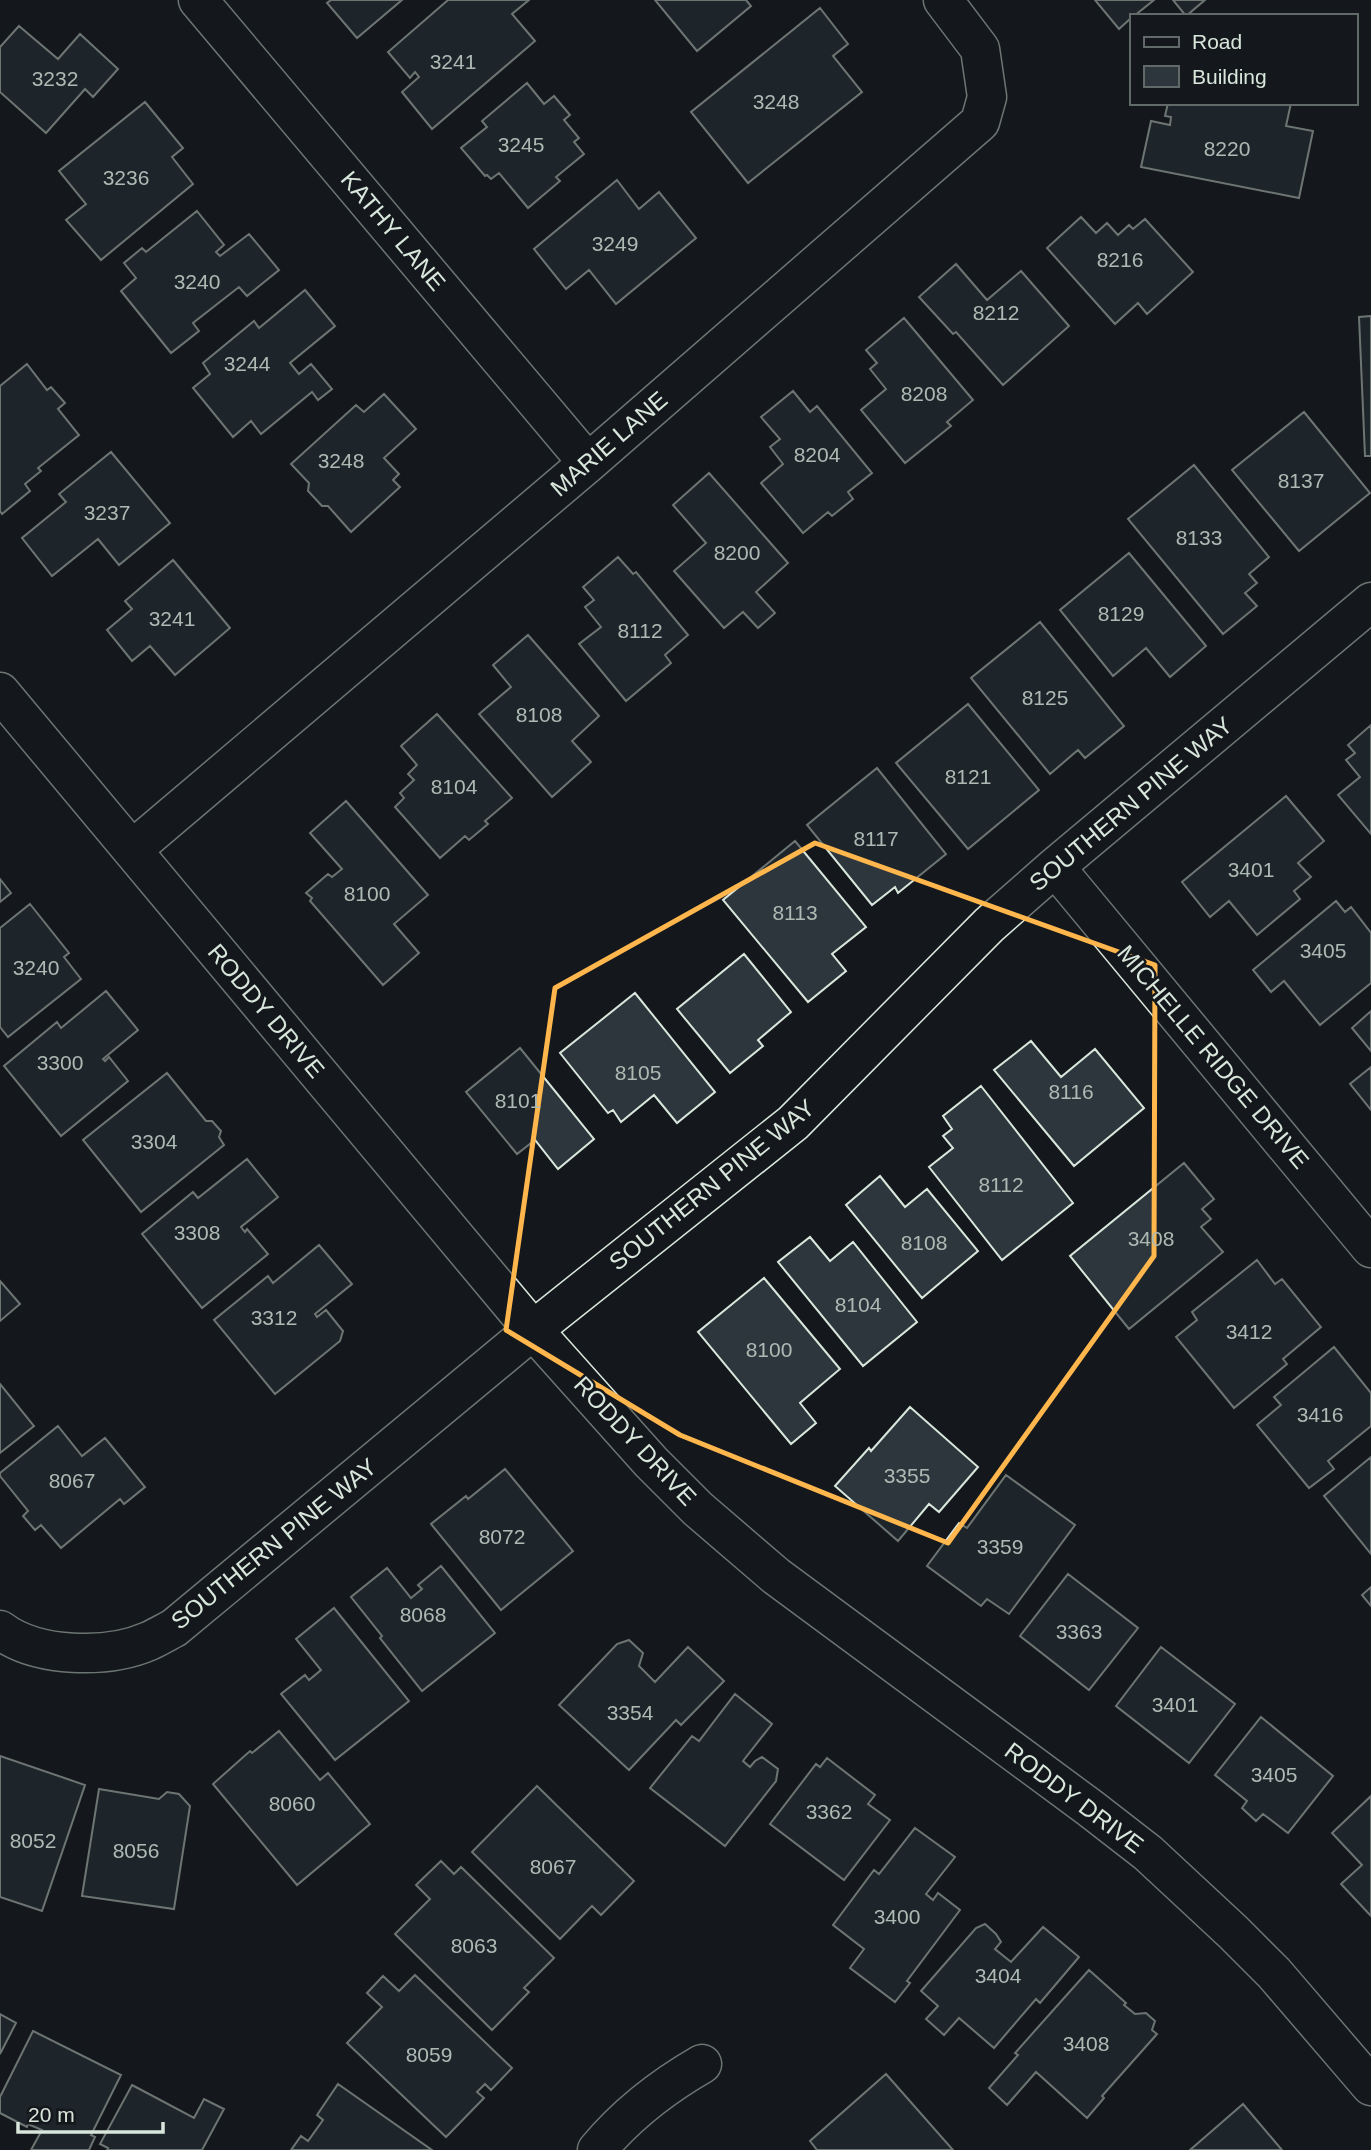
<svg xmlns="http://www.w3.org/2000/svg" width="1371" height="2150" font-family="Helvetica,sans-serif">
	<rect width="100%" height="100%" fill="#14181c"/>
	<path fill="#2c363c" stroke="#d8e6dc" stroke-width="2" d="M331 0H402L357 38 327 3Z
		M448 0H529L512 14 535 41 432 129 402 92 419 77 415 72 410 78 388 52Z
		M655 0H746L751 6 697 51Z
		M1095 0H1154L1134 16H1131V18L1119 29Z
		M1173 0H1205L1186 16Z
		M820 8 848 44 833 56 862 92 748 183 691 112Z
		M19 26 58 59 80 34 118 69 93 97 85 89 46 133 0 92V47Z
		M527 83 544 104 554 96 570 115 564 120 579 138 574 142 584 154 556 177 560 181 528 208 499 173 491 179 487 175 485 176 461 148 487 127 482 121Z
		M145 102 183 148 172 157 193 184 101 260 66 220 86 204 59 171Z
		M1168 103H1291L1286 126 1313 131 1299 198 1141 167 1151 121 1170 125 1171 117 1165 116Z
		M617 180 639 209 659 192 696 238 616 304 589 270 566 289 534 249Z
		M197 211 224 245 216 252 220 256 249 234 279 270 247 296 239 287 193 323 199 331 171 353 121 291 136 278 124 263 142 248 146 252Z
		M1081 217 1096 233 1107 223 1118 235 1129 225 1133 229 1145 219 1193 272 1147 314 1138 303 1115 324 1047 248Z
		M956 264 987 300 1021 271 1069 326 1003 385 956 332 953 334 919 297Z
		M305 290 335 326 290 363 299 374 311 364 332 389 318 400 312 392 261 434 251 421 233 437 193 388 210 374 203 363 254 321 259 328Z
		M1371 316V456H1365L1359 317Z
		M904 318 973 400 947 422 951 426 905 463 861 410 886 389 870 369 877 363 866 350Z
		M27 364 47 390 51 387 65 403 58 409 79 435 38 468 41 471 25 484 30 491 2 514 0 511V386Z
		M793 391 810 412 817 406 872 473 848 492 853 499 832 516 828 512 803 533 761 483 783 464 770 447 780 439 761 417Z
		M384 394 416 429 384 458 399 474 393 480 400 487 351 532 328 506H322L308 491 309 483 291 464 356 405 364 412Z
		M1304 412 1370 493 1299 551 1232 470Z
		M111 452 170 523 119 565 98 539 52 576 22 538 66 502 59 494Z
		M1194 465 1269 557 1249 574 1257 583 1245 593 1257 606 1223 634 1128 519Z
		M709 473 788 563 756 592 775 613 758 628 743 612 724 628 674 571 706 543 673 505Z
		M1129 553 1206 646 1170 677 1146 648 1113 676 1060 610Z
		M618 557 633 574 636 572 688 635 665 655 671 663 626 701 579 644 601 627 585 607 594 600 583 587Z
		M173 560 230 628 175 675 150 646 132 661 107 630 132 609 125 601Z
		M1040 622 1124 726 1085 758 1078 750 1050 774 971 678Z
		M528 635 599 716 572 741 591 762 552 797 479 714 511 687 493 665Z
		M968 704 1039 790 968 849 896 763Z
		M437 714 512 798 485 821 488 824 469 840 465 836 440 858 395 807 404 798 400 793 414 780 408 774 417 765 401 746Z
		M1371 725V834L1338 795 1360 777 1346 760 1355 753 1348 745Z
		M877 768 946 854 898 893 895 887 872 905 807 825Z
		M1286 796 1324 841 1298 863 1311 877 1294 891 1300 899 1257 935 1229 901 1210 917 1182 882Z
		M346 801 428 895 394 924 419 953 383 985 310 901 312 898 306 893 328 874 332 877 342 869 310 833Z
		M795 841 866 927 832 954 846 971 808 1002 723 900Z
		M0 879 11 893 0 902Z
		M1336 901 1345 912 1351 907 1371 933V983L1320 1025 1284 981 1271 992 1253 970Z
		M30 904 69 953 64 957 81 979 8 1037 0 1027V928Z
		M744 954 791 1012 758 1040 763 1046 730 1073 677 1009Z
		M106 991 138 1030 103 1059 105 1061 109 1057 128 1081 61 1136 4 1066 57 1022 61 1028Z
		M635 993 715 1092 677 1123 654 1095 621 1122 613 1110 608 1113 560 1053Z
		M1371 1011V1051L1352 1028Z
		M1031 1041 1061 1077 1095 1049 1144 1108 1074 1166 994 1070Z
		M520 1048 594 1139 558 1169 535 1140 517 1154 466 1092Z
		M1371 1067V1110L1350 1084Z
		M167 1073 206 1121H212L221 1131 219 1137 224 1145 141 1212 83 1140Z
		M981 1086 1073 1203 1002 1260 929 1167 953 1148 943 1136 952 1129 943 1116Z
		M247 1159 278 1197 241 1227 245 1232 247 1229 268 1254 202 1308 142 1234 193 1192 198 1198Z
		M1184 1163 1214 1199 1202 1209 1211 1219 1201 1227 1223 1252 1129 1329 1070 1256Z
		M880 1176 905 1207 927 1189 978 1251 922 1298 846 1205Z
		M810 1237 830 1261 853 1242 917 1322 863 1366 778 1262Z
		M319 1245 352 1284 315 1314 317 1317 326 1310 343 1331 340 1341 275 1394 214 1320 268 1276 273 1283Z
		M1257 1260 1275 1284 1282 1279 1321 1327 1283 1359 1287 1364 1234 1408 1176 1337 1197 1320 1192 1312Z
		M764 1278 840 1369 800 1403 816 1423 791 1444 698 1332Z
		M0 1281 20 1304 0 1321Z
		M1334 1347 1371 1393V1426L1328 1461 1334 1469 1309 1488 1257 1425 1281 1405 1274 1397Z
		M0 1384 34 1426 0 1453Z
		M910 1407 978 1467 939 1512 929 1504 898 1541 835 1486 869 1448 871 1451Z
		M58 1426 82 1456 105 1438 145 1487 124 1504 120 1499 61 1548 41 1525 35 1530 23 1516 28 1511 0 1476V1473Z
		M1371 1457V1554L1324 1496Z
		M505 1469 573 1551 501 1610 431 1524 466 1496 468 1499Z
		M1006 1475 1075 1525 1009 1614 987 1599 981 1606 927 1566 959 1523 967 1528Z
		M441 1566 495 1633 422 1691 380 1638 382 1636 351 1597 387 1568 411 1598 422 1589 418 1585Z
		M1068 1574 1138 1628 1089 1690 1020 1636Z
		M1371 1587V1606L1362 1595Z
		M334 1608 409 1701 335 1760 281 1694 305 1675 309 1680 321 1670 296 1639Z
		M629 1640 643 1653 639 1666 655 1682 688 1647 724 1681 681 1725 676 1720 629 1770 559 1705 617 1644Z
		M1161 1647 1235 1704 1189 1763 1116 1706Z
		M735 1694 772 1724 743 1761 750 1767 755 1761 762 1757 778 1769 776 1781 725 1846 650 1788 692 1736 699 1741Z
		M1261 1717 1333 1776 1288 1833 1263 1814 1256 1821 1242 1808 1247 1801 1215 1775Z
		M279 1731 320 1780 328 1773 370 1824 297 1885 213 1784 250 1751 252 1753Z
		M0 1756 85 1785 42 1911 0 1897Z
		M827 1758 875 1795 868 1804 890 1820 844 1880 770 1824 816 1764 820 1767Z
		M537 1786 634 1881 601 1915 592 1906 560 1939 472 1852Z
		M99 1789 159 1799 167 1792 179 1794 190 1806 174 1909 82 1896Z
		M1371 1796V1916L1341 1884 1362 1865 1332 1833Z
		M915 1828 955 1857 926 1894 933 1900 938 1893 960 1910 907 1981 910 1983 895 2002 850 1968 864 1949 833 1925 874 1870 879 1874Z
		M441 1861 454 1874 461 1867 554 1958 524 1988 529 1992 492 2030 395 1934 430 1899 416 1885Z
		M985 1924 996 1934 1001 1942 995 1949 1011 1962 1043 1927 1079 1957 1040 2003 1036 1999 994 2048 959 2018 944 2035 926 2019 938 2006 921 1991 976 1928Z
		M1089 1970 1126 2003 1124 2005 1135 2014 1146 2013 1155 2021 1152 2030 1157 2034 1102 2096 1104 2098 1087 2118 1036 2072 1007 2105 989 2088 1018 2055 1015 2053Z
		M415 1975 512 2068 491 2090 485 2084 477 2092 484 2098 446 2137 347 2043 382 2007 367 1993 383 1976 399 1991Z
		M0 2014 16 2023 0 2054Z
		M33 2031 121 2075 91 2135 95 2137 89 2150H31L42 2130 28 2124 27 2127 0 2113V2097Z
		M886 2074 953 2150H817L810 2141Z
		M338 2084 432 2150H291L301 2136 308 2141 323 2120 317 2115Z
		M132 2085 194 2118 204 2099 224 2109 202 2150H107L108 2148 100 2144Z
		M1243 2104 1282 2150H1190Z"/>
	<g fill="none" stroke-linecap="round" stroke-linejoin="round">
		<g stroke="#d8e6dc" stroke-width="41">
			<path id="minor" d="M198 0 588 463
				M0 692 533 1330 651 1462 698 1509 776 1576 1090 1808 1148 1853 1233 1932 1274 1973 1371 2086
				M132 850 588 463 980 122 987 97 980 49 943 0
				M1055 867 1371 1248
				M0 1630C37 1658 108 1659 149 1641 158 1637 166 1632 174 1628L533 1330 793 1123 989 925 1055 867 1371 602
				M597 2150C627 2114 662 2087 702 2064"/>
		</g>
		<use href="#minor" stroke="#14181c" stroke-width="38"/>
	</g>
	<path d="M0 0H1371V2150H0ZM815 843 1155 965 1154 1256 948 1543 680 1435 506 1330 555 988Z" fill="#14181c" fill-opacity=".55" fill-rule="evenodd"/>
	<path fill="none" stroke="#ffb74d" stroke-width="5" stroke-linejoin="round" d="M815 843 1155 965 1154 1256 948 1543 680 1435 506 1330 555 988Z"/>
	<g text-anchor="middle" stroke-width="5" stroke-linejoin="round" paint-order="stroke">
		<g font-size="21" fill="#adbab4">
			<text x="453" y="69">3241</text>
			<text x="55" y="86">3232</text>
			<text x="776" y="109">3248</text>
			<text x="521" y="152">3245</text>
			<text x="1227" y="156">8220</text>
			<text x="126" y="185">3236</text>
			<text x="615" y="251">3249</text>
			<text x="1120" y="267">8216</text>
			<text x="197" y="289">3240</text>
			<text x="996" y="320">8212</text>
			<text x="247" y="371">3244</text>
			<text x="924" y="401">8208</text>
			<text x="817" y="462">8204</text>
			<text x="341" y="468">3248</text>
			<text x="1301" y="488">8137</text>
			<text x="107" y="520">3237</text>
			<text x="1199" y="545">8133</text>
			<text x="737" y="560">8200</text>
			<text x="1121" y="621">8129</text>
			<text x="172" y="626">3241</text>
			<text x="640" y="638">8112</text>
			<text x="1045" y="705">8125</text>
			<text x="539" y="722">8108</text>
			<text x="968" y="784">8121</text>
			<text x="454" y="794">8104</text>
			<text x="876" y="846">8117</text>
			<text x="1251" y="877">3401</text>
			<text x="367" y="901">8100</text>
			<text x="795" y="920">8113</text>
			<text x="1323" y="958">3405</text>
			<text x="36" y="975">3240</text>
			<text x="60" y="1070">3300</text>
			<text x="638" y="1080">8105</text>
			<text x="1071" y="1099">8116</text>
			<text x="518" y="1108">8101</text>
			<text x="154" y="1149">3304</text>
			<text x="1001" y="1192">8112</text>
			<text x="197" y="1240">3308</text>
			<text x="1151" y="1246">3408</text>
			<text x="924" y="1250">8108</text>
			<text x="858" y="1312">8104</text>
			<text x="274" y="1325">3312</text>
			<text x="1249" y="1339">3412</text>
			<text x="769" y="1357">8100</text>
			<text x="1320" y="1422">3416</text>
			<text x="907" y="1483">3355</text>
			<text x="72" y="1488">8067</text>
			<text x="502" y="1544">8072</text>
			<text x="1000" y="1554">3359</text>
			<text x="423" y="1622">8068</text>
			<text x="1079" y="1639">3363</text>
			<text x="1175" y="1712">3401</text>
			<text x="630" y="1720">3354</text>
			<text x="1274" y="1782">3405</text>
			<text x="292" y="1811">8060</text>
			<text x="829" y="1819">3362</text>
			<text x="33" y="1848">8052</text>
			<text x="136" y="1858">8056</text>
			<text x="553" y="1874">8067</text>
			<text x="897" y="1924">3400</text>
			<text x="474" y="1953">8063</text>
			<text x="998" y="1983">3404</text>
			<text x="1086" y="2051">3408</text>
			<text x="429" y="2062">8059</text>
		</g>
		<g font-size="24" fill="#d8e6dc" stroke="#14181c">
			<text transform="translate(393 231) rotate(50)" y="8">KATHY LANE</text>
			<text transform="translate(609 444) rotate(-41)" y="8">MARIE LANE</text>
			<text transform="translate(1131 804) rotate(-40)" y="8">SOUTHERN PINE WAY</text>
			<text transform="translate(266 1011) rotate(50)" y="8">RODDY DRIVE</text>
			<text transform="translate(1213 1057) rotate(50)" y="8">MICHELLE RIDGE DRIVE</text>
			<text transform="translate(712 1185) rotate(-39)" y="8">SOUTHERN PINE WAY</text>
			<text transform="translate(635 1441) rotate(47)" y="8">RODDY DRIVE</text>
			<text transform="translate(274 1544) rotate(-39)" y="8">SOUTHERN PINE WAY</text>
			<text transform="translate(1074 1798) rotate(37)" y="8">RODDY DRIVE</text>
		</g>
	</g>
	<rect x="1130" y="14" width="228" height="91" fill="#14181c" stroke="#626a69" stroke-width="2"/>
	<rect x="1144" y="37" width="35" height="10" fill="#14181c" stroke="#626a69" stroke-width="2"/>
	<text x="1192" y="49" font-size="21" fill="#d8e6dc">Road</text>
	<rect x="1144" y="66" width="35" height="21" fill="#2c363c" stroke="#626a69" stroke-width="2"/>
	<text x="1192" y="84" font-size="21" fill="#d8e6dc">Building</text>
	<path d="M18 2122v10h145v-10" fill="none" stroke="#d8e6dc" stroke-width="3.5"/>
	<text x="28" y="2122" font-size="21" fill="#d8e6dc" stroke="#14181c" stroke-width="5" paint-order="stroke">20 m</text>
</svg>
